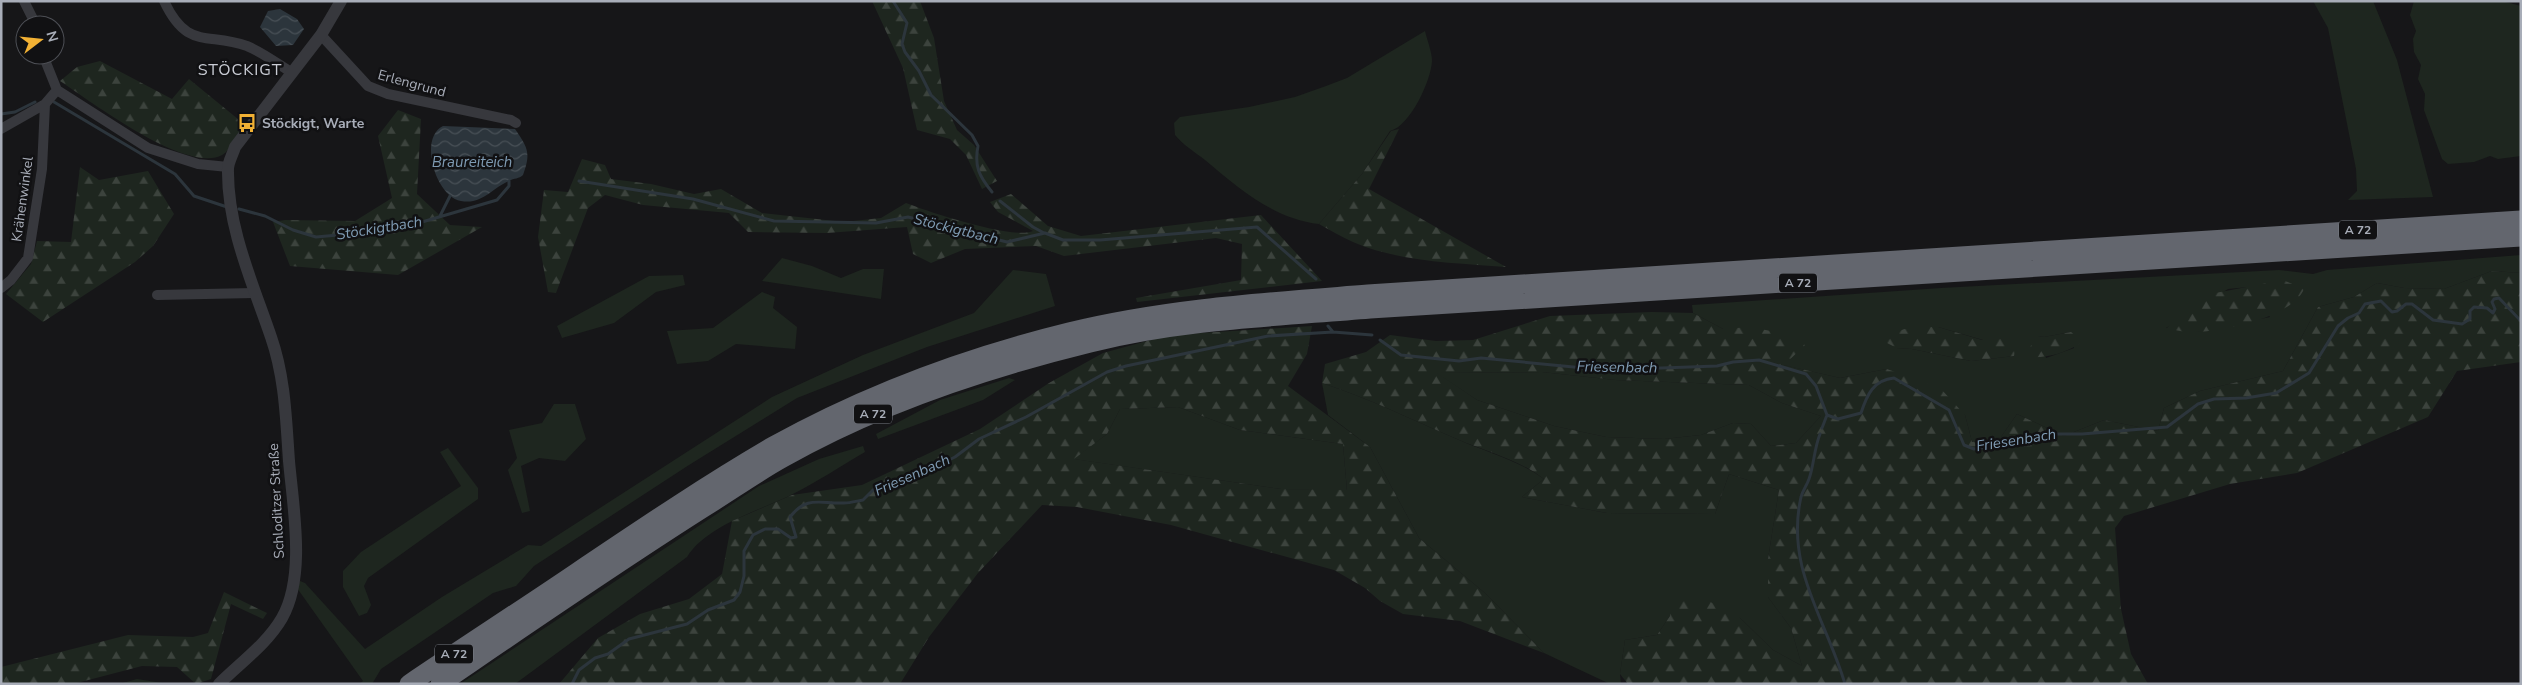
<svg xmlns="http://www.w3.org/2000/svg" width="2522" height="685" font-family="'Nunito Sans',sans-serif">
	<defs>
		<pattern id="forest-firs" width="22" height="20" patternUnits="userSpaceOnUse" patternTransform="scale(1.25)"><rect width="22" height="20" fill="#1e261f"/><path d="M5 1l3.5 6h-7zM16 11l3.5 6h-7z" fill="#3c433d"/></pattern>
		<pattern id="water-waves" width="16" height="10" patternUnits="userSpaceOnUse" patternTransform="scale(1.25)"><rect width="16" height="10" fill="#2c353c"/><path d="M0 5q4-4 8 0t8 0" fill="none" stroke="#485056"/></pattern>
	</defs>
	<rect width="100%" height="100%" fill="#161618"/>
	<path fill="#1e261f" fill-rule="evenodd" d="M2313 1H2373L2397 60 2433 197 2348 200 2357 191 2356 169 2328 28Z
		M2414 1H2502L2521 6V156L2498 159 2490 156 2474 162 2448 164 2442 159 2424 110 2425 94 2418 79 2421 65 2414 52 2413 39 2416 31 2410 15Z
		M1425 31C1427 40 1432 52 1432 61 1431 81 1410 126 1390 131L1362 174 1319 224C1274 219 1238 188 1205 160 1195 152 1183 145 1175 135L1174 123 1180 117 1249 107 1295 97 1326 86 1347 78Z
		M2521 255V273L2492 271 2444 289 2404 288 2377 283 2354 297 2318 307 2283 371 2200 391 2164 408 2158 431 2104 420 2064 436 2017 414 2001 437 1972 442 1965 415 1887 369 1840 378 1783 365 1804 345 1723 329 1693 313 1692 305 1941 288 2279 270 2313 274 2327 270ZM2249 287 2270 317 2196 332 2166 328 2228 289ZM1938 327 1983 340 2014 356 1971 361 1912 349 1897 348ZM2071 332 2074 348 2046 358 2038 336 2044 337Z
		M782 258 812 266 841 278 863 269H884L881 299 762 281Z
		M1013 270 1046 274 1055 306 927 347 797 398 689 465 534 566 516 586 493 593 381 669 372 684H359L363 681 297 588 300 581 305 583 365 649 442 597 528 545 541 546 772 397 863 355 974 313Z
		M683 275 685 285 656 292 614 323 562 338 557 326 649 276Z
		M762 292 775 297 773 308 797 327 795 349 736 344 708 361 677 364 667 331 713 328Z
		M1542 372 1616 380 1749 385 1782 403 1821 416 1796 443 1771 446 1751 424 1733 423 1701 435 1664 439 1606 437 1554 426 1477 400 1436 373Z
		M1009 378 1015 380 983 400 878 439 876 434 940 400Z
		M1322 383C1369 398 1412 420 1457 439 1488 453 1516 459 1544 479L1522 497 1607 513 1715 514 1729 474 1779 490 1768 559V597L1791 628 1802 666 1773 650 1740 618 1670 616 1657 635 1625 640 1620 674 1621 684H1610L1544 653 1486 594 1419 538 1370 447 1328 415Z
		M554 404H575L586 439 565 461 539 458 521 466 530 511 522 513 508 470 517 458 509 430 542 423Z
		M1178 407 1240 430 1343 444 1347 491 1281 489 1073 459 1107 434 1120 409Z
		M863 446 865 452C841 466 817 482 791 495 759 511 707 525 687 557L515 684H460L759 486 819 459Z
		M448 448 478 488V499L368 578 364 586 371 605 367 613 359 616 343 587V571L361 552 461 486 440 452Z
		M137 679 169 684H119Z"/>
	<path fill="url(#forest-firs)" fill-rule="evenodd" d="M872 1H920L934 38 944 101 957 130 974 145 997 181 982 189 966 155 950 139 917 130 903 68Z
		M100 61 172 99 189 79 244 124C239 132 231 150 222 155 186 174 92 102 60 81L77 67Z
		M398 110 421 119 417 194 450 225 482 227 398 275 290 266 273 222 285 220 355 221 392 198 378 136Z
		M1399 129 1369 189 1506 267C1456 263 1399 262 1353 242 1342 237 1330 230 1319 224L1362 174 1391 131Z
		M582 159 605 165 611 179 651 184 694 194 721 189 762 213 844 222 881 218 906 203C929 212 1013 240 1033 231L998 212 990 202 1011 194 1048 226 1081 236 1261 215 1322 281 1137 302 1136 298 1241 280 1242 244 1216 238 1064 256 1036 246 965 249 931 263 913 254 907 227 827 233 748 232 729 213 643 205 605 195 588 208 556 293 548 292 538 237 544 190 568 192Z
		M80 167 99 180 148 171 174 214 153 246 135 262 43 322 6 294 31 264 37 241 71 242Z
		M2492 271 2521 273V362L2457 371 2428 417 2297 473 2230 484 2124 516 2115 528 2121 609 2131 654 2148 684H1628L1620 674 1625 640 1657 635 1670 616 1671 600 1705 599 1740 618 1773 650 1802 666 1791 628 1768 597V559L1779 490 1729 474 1715 514 1607 513 1522 497 1544 479C1518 459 1487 452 1457 439 1412 420 1369 398 1322 383L1325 364 1366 352 1390 335 1436 341 1473 340 1550 316 1652 312 1693 313 1723 329 1750 327 1782 333 1805 345 1784 365 1840 378 1887 369 1941 389 1965 415 1972 442 2001 437 2017 414 2064 436 2104 420 2158 431 2164 408 2200 391 2283 371 2318 307 2354 297 2377 283 2404 288 2444 289ZM1542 372 1616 380 1749 385 1782 403 1821 416 1796 443 1771 446 1751 424 1733 423 1701 435 1664 439 1606 437 1554 426 1477 400 1437 373Z
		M2283 280 2304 289C2292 318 2218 333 2188 332 2181 332 2174 329 2166 329L2180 314 2205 295Z
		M1312 326 1307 354 1288 386 1370 447 1419 538 1486 594 1544 653 1460 621 1403 614 1380 601 1365 588 1334 570 1171 525 1077 507 1042 505 978 573 929 637 900 684H559L598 638 640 614 689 599 722 574 732 521 792 495 862 485 980 429 1049 383 1103 353 1169 335ZM1178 407 1240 430 1343 444 1347 490 1281 489 1074 459 1107 434 1120 409Z
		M1938 327 1982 340 2003 338 2016 343 2014 356 1971 361 1912 349 1897 348 1885 342C1898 325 1918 327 1938 327Z
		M2071 332 2080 338 2079 344C2063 354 2047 358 2029 357L2027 351 2038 336 2044 337Z
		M224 592 267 613 263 619 231 604 211 679 196 684 177 667 142 666 73 684H1V667L128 635 193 637 208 633Z"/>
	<path fill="url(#water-waves)" d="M280 9 297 19 304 29 293 45 276 46 260 27 268 11Z
		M443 126 515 129C528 148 531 153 523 175 519 179 514 178 509 181 492 188 482 205 461 201 436 197 418 138 443 126Z"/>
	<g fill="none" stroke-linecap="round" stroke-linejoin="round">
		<path stroke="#2c353c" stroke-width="3" d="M893 1 907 23 902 44 905 52 919 71 931 95 972 135 978 146C974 166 979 176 992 192
			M54 102 175 174 194 196 227 207
			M1 114 15 112 35 102
			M579 181 693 199 774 221 876 223 908 217 1007 242 1045 233 1063 240H1100L1257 227 1316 279
			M1000 201 1033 227 1044 233
			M239 209 265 216 293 230 316 237 349 234 395 222H422L497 200 509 186V181
			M440 216 450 196
			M1328 326 1333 332
			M1380 340 1401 355 1459 361 1481 358 1605 370 1717 366 1733 362 1759 360 1806 374 1816 386 1827 415 1838 419 1861 413C1867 395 1873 380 1894 378L1949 410 1964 445 1974 449 2008 444 2038 434H2082L2167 427 2198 404 2214 399 2246 398 2276 393 2309 373 2338 326 2348 318 2359 313 2365 304 2381 301 2392 312 2397 311 2406 304H2412L2433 320 2462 324 2470 319V311L2474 307 2487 308 2493 313 2495 309 2492 302 2494 299 2499 298 2521 321
			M1822 428 1827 415
			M1820 434C1814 449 1814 465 1809 479 1807 485 1803 490 1801 497 1785 568 1826 619 1845 684
			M572 684 579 670 595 658 608 654 629 639 687 624 708 610 734 600 740 592 744 576V551L753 535 765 529H778L791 538 796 537 790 517C807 495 820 504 844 503 850 503 857 501 863 500L873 490 918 475 955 457 979 439 1026 417 1107 372 1126 366 1268 336 1333 332 1372 335"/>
		<path stroke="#37383d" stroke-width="10" d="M24 1 36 25
			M164 1C187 50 206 32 247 46 262 52 278 64 291 72
			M321 35 368 86 388 94 511 120 516 123
			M43 55 57 90 148 148 198 164 228 167
			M1 129 45 104 57 90
			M1 288 11 280 28 258 42 169 45 104
			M157 295 254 293"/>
		<path stroke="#37383d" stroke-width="12" d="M219 684C240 663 267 644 282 618 306 576 293 507 289 461 286 419 285 377 271 337 253 284 227 227 228 169 228 162 233 154 235 147L321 35 341 1"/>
		<path stroke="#63666e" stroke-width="19" d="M409 684C465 646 521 610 577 572 641 529 706 485 773 446 865 395 967 357 1069 332 1168 308 1268 302 1368 294L2521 220
			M440 684C528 624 615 564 705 507 731 491 756 473 783 458 878 404 984 369 1090 343 1182 320 1276 317 1370 309L2521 237"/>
	</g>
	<defs>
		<g id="bus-bare" transform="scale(1.5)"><path d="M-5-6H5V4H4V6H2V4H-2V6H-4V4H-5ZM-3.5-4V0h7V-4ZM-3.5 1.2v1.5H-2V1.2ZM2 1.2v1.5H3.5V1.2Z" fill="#f2b134" stroke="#111113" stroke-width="2.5" paint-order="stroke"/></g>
	</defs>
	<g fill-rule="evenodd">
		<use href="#bus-bare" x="247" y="123"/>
	</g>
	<g text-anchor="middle" stroke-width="5" stroke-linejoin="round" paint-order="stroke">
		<g fill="#111113" stroke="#7b7e86" stroke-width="1">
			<rect x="2339" y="220.5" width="38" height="19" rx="4"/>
			<rect x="1779" y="273.5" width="38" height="19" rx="4"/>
			<rect x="854" y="404.5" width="38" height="19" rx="4"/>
			<rect x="435" y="644.5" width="38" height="19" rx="4"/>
		</g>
		<g font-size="12" font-weight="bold" fill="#a8adb8">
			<text x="2358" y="234">A 72</text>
			<text x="1798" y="287">A 72</text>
			<text x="873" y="418">A 72</text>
			<text x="454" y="658">A 72</text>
		</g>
		<g font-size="14" fill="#a8adb8" stroke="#111113">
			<text transform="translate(412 83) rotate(15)" y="5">Erlengrund</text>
			<text transform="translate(22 199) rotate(-82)" y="5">Krähenwinkel</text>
			<text transform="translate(276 501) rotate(-93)" y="5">Schloditzer Straße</text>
		</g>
		<g font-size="14" font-weight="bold" fill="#a8adb8" stroke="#111113" text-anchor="start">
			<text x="262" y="128">Stöckigt, Warte</text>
		</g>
		<g font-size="15" font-style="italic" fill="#7f9bb3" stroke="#111113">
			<text x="472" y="167">Braureiteich</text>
			<text transform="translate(379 228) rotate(-9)" y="5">Stöckigtbach</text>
			<text transform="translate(956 229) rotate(14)" y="5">Stöckigtbach</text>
			<text transform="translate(1617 367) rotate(1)" y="5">Friesenbach</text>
			<text transform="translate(2016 440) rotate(-9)" y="5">Friesenbach</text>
			<text transform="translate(912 475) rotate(-24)" y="5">Friesenbach</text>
		</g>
		<g font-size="16" letter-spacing="1" fill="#c9ccd4" stroke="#111113">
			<text x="240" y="75">STÖCKIGT</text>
		</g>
	</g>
	<rect width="2522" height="685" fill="none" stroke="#a8adb8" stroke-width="5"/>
	<g transform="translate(40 40) rotate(74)"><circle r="24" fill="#111113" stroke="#4d4f55"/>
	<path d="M0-4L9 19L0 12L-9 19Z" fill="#f2b134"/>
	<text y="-8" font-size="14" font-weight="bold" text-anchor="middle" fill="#a8adb8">N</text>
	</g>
</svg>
